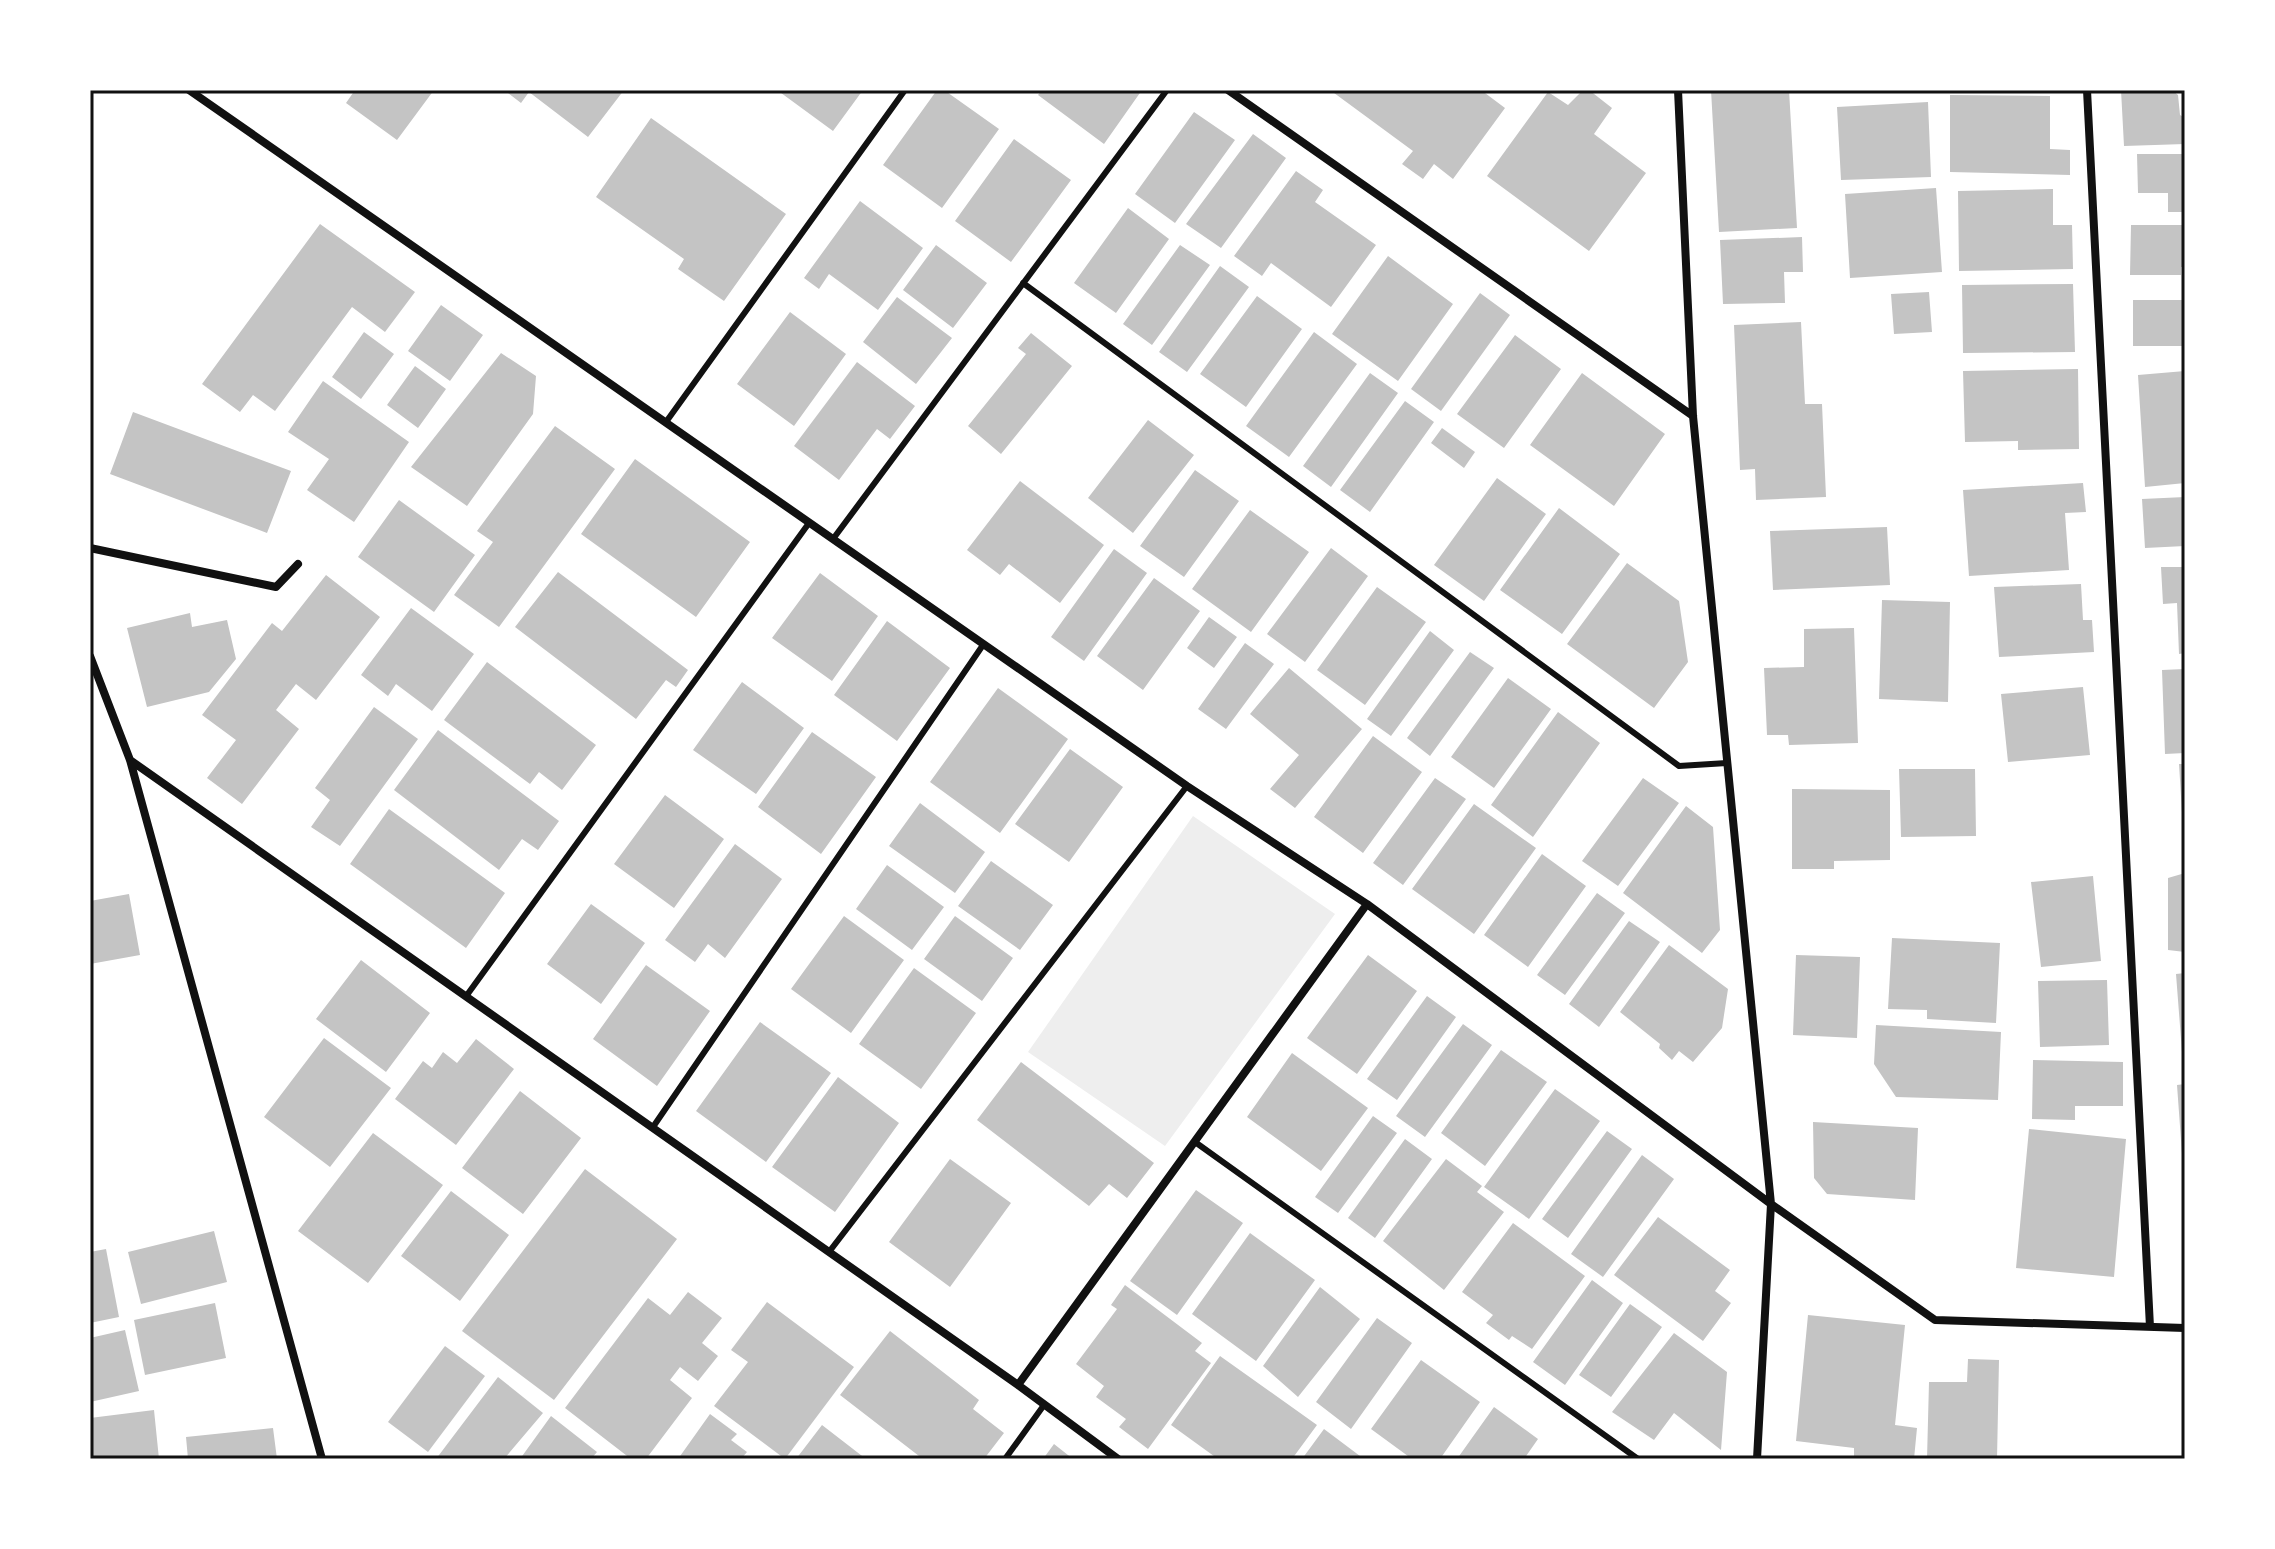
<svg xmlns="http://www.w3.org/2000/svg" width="2275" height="1549" font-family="'Noto Sans',sans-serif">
	<rect width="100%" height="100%" fill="#fff"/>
	<path fill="#eee" d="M1193 816 1335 914 1165 1146 1028 1052Z"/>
	<path fill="#c4c4c4" d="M355 90H434L397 140 346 103Z
		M504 90H624L588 137 529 92 521 103Z
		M777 90H863L833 131Z
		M937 90H944L999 129 942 208 883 165Z
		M1042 90H1142L1104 144 1038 95Z
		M1330 90H1481L1505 108 1453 179 1434 164 1423 179 1402 164 1413 151Z
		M1583 90H1589L1612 108 1594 134 1646 173 1589 251 1487 176 1548 92 1568 105Z
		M1711 90H1789L1797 228 1719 232Z
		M2121 90H2172L2178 95 2180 115 2185 118V144L2124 146Z
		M1950 95 2050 96V149L2070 150V175L1950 172Z
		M1928 102 1931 177 1841 180 1837 107Z
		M1194 112 1235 140 1175 223 1135 194Z
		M651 118 786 214 724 301 678 269 684 259 596 197Z
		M1253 134 1286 158 1221 248 1186 224Z
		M1014 139 1071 180 1011 262 955 221Z
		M2137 154H2185V212H2168V193H2138Z
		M1296 171 1323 190 1315 202 1376 245 1331 307 1271 263 1262 276 1234 256Z
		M1936 188 1942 272 1850 278 1845 194Z
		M2053 189V225H2072L2073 269 1959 271 1958 191Z
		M860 201 923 248 878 310 829 274 819 289 804 278Z
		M1128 208 1169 239 1116 313 1074 283Z
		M320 224 415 292 385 332 352 307 275 411 253 395 240 412 202 384Z
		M2131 225H2185V267H2181V275H2130Z
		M1802 237 1803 272H1784L1785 303 1723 304 1720 240Z
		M936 245 987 283 953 328 903 290Z
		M1180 245 1210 265 1152 345 1123 324Z
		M1388 256 1453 304 1398 381 1332 334Z
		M1220 266 1249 287 1187 372 1159 352Z
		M2073 284 2075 352 1963 353 1962 285Z
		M1929 292 1932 332 1894 334 1891 294Z
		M1480 293 1510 315 1441 411 1411 389Z
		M1257 296 1302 329 1246 407 1200 374Z
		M897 297 952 338 916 384 863 342Z
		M2133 300H2185L2183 346H2133Z
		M441 305 483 335 450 381 408 351Z
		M790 312 846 354 794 426 737 384Z
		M1801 322 1805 404H1822L1826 497 1756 500 1755 469 1740 470 1734 325Z
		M364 332 394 354 361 399 332 377Z
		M1314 332 1357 364 1289 457 1246 426Z
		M1031 333 1072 366 1001 454 968 426 1026 354 1018 348Z
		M1515 335 1561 369 1504 448 1457 414Z
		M501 353 536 376 533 414 467 506 411 467Z
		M857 362 915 406 890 439 877 429 839 480 794 446Z
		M415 366 446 389 418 428 387 405Z
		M2078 369 2079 449 2018 450V441L1965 442 1963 371Z
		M2185 371V483L2145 487 2138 375Z
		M1370 373 1398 393 1331 487 1303 466Z
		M1582 373 1665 434 1614 506 1530 445Z
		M323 381 409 442 354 522 307 490 329 459 288 432Z
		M1405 401 1434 422 1370 512 1340 490Z
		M133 412 291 471 267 533 110 474Z
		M1148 420 1194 455 1133 533 1088 498Z
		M555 426 615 469 499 627 454 595 493 542 477 531Z
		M1442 428 1475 452 1464 468 1431 443Z
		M635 459 750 542 696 617 581 534Z
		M1195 470 1239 501 1184 577 1140 546Z
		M1497 478 1546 514 1484 601 1434 565Z
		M1020 481 1104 545 1060 603 1009 564 1000 575 967 550Z
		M2083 483 2086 512 2065 513 2069 570 1969 576 1963 490Z
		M2185 497V546L2145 548 2142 499Z
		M399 500 475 555 434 612 358 557Z
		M1559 508 1620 554 1562 634 1500 590Z
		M1250 510 1309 552 1251 632 1192 589Z
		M1887 527 1890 585 1773 590 1770 531Z
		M1331 548 1368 576 1305 662 1267 634Z
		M1114 549 1147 573 1084 661 1051 637Z
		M1627 563 1679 601 1688 662 1654 708 1567 644Z
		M2161 567H2185V653L2179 654 2177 603 2163 604Z
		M558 572 688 670 676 687 666 680 636 719 515 627Z
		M820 573 878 616 832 681 772 638Z
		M326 575 380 617 316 700 296 684 276 710 299 729 242 804 207 778 236 740 202 715 272 623 282 631Z
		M1154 578 1200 611 1143 690 1097 656Z
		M2081 584 2083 620H2092L2094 652 1999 657 1994 587Z
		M1377 587 1426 622 1365 705 1317 670Z
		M1882 600 1950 602 1948 702 1879 699Z
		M411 608 474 654 432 711 396 684 388 696 361 675Z
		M190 613 192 627 227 620 236 659 209 692 147 707 127 628Z
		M1209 617 1237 637 1214 668 1187 648Z
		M887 621 950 668 897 741 834 695Z
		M1854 628 1858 743 1789 745 1788 735H1767L1764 668 1804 667V629Z
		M1430 631 1454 650 1391 736 1367 719Z
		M1245 643 1274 664 1226 729 1198 709Z
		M1470 652 1494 668 1430 756 1407 738Z
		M487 662 596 745 562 790 539 772 530 784 444 720Z
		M1289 668 1362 729 1295 808 1270 789 1299 755 1250 714Z
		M2185 669V753L2165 754 2162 670Z
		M1508 678 1551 709 1494 788 1451 757Z
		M742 682 804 728 756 794 693 750Z
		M2083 687 2090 755 2008 762 2001 694Z
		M998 688 1068 739 1000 833 930 782Z
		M374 707 418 739 340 846 311 827 330 800 315 788Z
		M1558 712 1600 743 1533 837 1491 805Z
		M438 730 559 821 538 850 522 839 499 870 394 790Z
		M812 732 876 777 821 854 758 807Z
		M1373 736 1422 772 1363 853 1314 817Z
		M1070 749 1123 787 1069 862 1015 824Z
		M2179 764H2185V828L2183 829Z
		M1899 769H1975L1976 836 1901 837Z
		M1435 778 1466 799 1403 885 1373 863Z
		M1643 778 1679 803 1618 886 1582 861Z
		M1792 789 1890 790V860L1834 861V869H1792Z
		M665 795 724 839 674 908 614 864Z
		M920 803 985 852 955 893 889 846Z
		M1474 804 1536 848 1474 934 1412 889Z
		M1686 806 1713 827 1720 930 1702 953 1623 893Z
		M389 809 505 893 466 948 350 864Z
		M735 844 782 879 725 958 708 944 695 962 665 940Z
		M1542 854 1586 886 1528 967 1484 935Z
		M991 861 1053 905 1020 950 958 906Z
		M887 865 944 907 912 950 856 909Z
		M2185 873V952L2168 950V878Z
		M2093 876 2101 961 2041 967 2031 882Z
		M1597 893 1625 913 1565 995 1537 975Z
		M129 894 140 955 90 964V901Z
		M591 904 645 943 601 1004 547 964Z
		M844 916 904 960 851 1033 791 989Z
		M955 916 1013 958 982 1001 924 959Z
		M1629 921 1660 942 1599 1027 1569 1004Z
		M1892 938 2000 943 1996 1023 1927 1019V1010L1888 1009Z
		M1669 945 1728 989 1722 1028 1693 1062 1679 1051 1672 1060 1659 1048 1660 1044 1620 1012Z
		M1368 955 1417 991 1357 1074 1307 1038Z
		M1796 955 1860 957 1857 1038 1793 1035Z
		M361 960 430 1013 386 1072 316 1019Z
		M646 965 710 1011 657 1086 593 1039Z
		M914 968 976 1013 921 1089 859 1044Z
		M2185 973V1052H2182L2176 974Z
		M2107 980 2109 1045 2040 1047 2038 981Z
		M1427 996 1456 1017 1397 1100 1367 1079Z
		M760 1022 831 1073 766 1162 696 1111Z
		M1463 1024 1492 1045 1425 1137 1396 1116Z
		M1876 1025 2001 1032 1998 1100 1896 1097 1874 1064Z
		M324 1038 391 1088 330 1167 264 1117Z
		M476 1039 514 1069 456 1145 395 1099 423 1061 432 1068 443 1052 457 1063Z
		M1501 1050 1547 1082 1485 1166 1441 1133Z
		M1292 1053 1368 1108 1321 1171 1247 1117Z
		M2033 1060 2123 1062V1106H2075V1120L2032 1119Z
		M1021 1062 1154 1163 1127 1198 1109 1184 1089 1206 977 1120Z
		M838 1077 899 1123 835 1212 772 1167Z
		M2185 1084V1153L2182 1154 2177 1085Z
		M1555 1089 1600 1121 1529 1219 1484 1187Z
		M520 1091 581 1138 523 1214 462 1168Z
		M1373 1116 1397 1133 1338 1213 1315 1197Z
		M1813 1122 1918 1128 1915 1200 1827 1194 1814 1178Z
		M2029 1129 2126 1139 2114 1277 2016 1268Z
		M1607 1131 1632 1149 1568 1238 1542 1219Z
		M373 1133 443 1185 368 1283 298 1231Z
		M1405 1139 1432 1159 1375 1238 1348 1218Z
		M1642 1155 1674 1179 1603 1277 1571 1254Z
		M950 1159 1011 1203 950 1287 889 1242Z
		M1446 1159 1482 1186 1477 1192 1504 1212 1444 1290 1383 1241Z
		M585 1169 677 1239 554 1400 462 1331Z
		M1196 1190 1243 1223 1177 1315 1130 1281Z
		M451 1191 509 1235 460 1301 401 1256Z
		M1658 1217 1730 1270 1715 1291 1731 1303 1703 1341 1614 1275Z
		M1513 1223 1585 1276 1532 1349 1512 1336 1509 1340 1486 1323 1493 1315 1462 1292Z
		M214 1231 227 1282 141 1304 128 1252Z
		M1250 1233 1315 1280 1256 1361 1192 1314Z
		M106 1249 119 1317 90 1323V1252Z
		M1592 1280 1623 1303 1565 1385 1533 1362Z
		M1125 1285 1202 1343 1195 1351 1211 1363 1148 1449 1119 1427 1126 1419 1096 1397 1104 1386 1076 1364 1117 1309 1111 1305Z
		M1320 1287 1360 1319 1298 1397 1263 1366Z
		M688 1292 722 1318 702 1343 718 1356 698 1381 680 1367 670 1380 692 1398 646 1459H631L565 1408 648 1298 670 1315Z
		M767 1302 854 1367 785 1459 714 1406 748 1362 731 1350Z
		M215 1303 226 1358 145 1375 134 1320Z
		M1630 1304 1662 1327 1611 1397 1579 1375Z
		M1808 1315 1905 1325 1895 1425 1917 1428 1914 1459H1854V1448L1796 1441Z
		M1377 1318 1412 1343 1351 1429 1316 1402Z
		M125 1330 139 1391 90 1402V1338Z
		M890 1331 979 1400 973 1409 1004 1433 984 1459H916L919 1456 840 1395Z
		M1674 1333 1727 1372 1721 1450 1674 1413 1654 1440 1612 1412Z
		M445 1346 485 1376 428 1452 388 1422Z
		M1220 1356 1317 1425 1292 1459H1218L1171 1425Z
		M1968 1359 1999 1360 1997 1459H1927L1929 1382H1967Z
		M1421 1360 1480 1402 1440 1459H1412L1371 1429Z
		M498 1377 543 1413 504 1459H436Z
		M1494 1407 1538 1439 1524 1459H1457Z
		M154 1410 159 1459H90V1418Z
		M710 1414 737 1434 731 1440 747 1452 741 1459H678Z
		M551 1416 597 1452 591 1459H520Z
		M822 1425 866 1459H796Z
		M273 1428 277 1459H188L186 1437Z
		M1324 1429 1364 1459H1302Z
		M1054 1444 1073 1459H1043Z"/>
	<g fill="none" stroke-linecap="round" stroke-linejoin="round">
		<path stroke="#111" stroke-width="6" d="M1023 283 1679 766 1727 763
			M666 422 905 90
			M833 539 1167 90
			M467 995 809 523
			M653 1127 983 645
			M1195 1142 1638 1459
			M829 1252 1187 786
			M1005 1459 1044 1405"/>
		<path stroke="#111" stroke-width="8" d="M189 90 1187 786 1367 904 1771 1204 1935 1320 2185 1328
			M1228 90 1693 416
			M1678 90 1693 416 1771 1204 1757 1459
			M2087 90 2150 1327
			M90 548 276 587 298 564
			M90 656 130 760 322 1459
			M130 760 1018 1385 1118 1459
			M1018 1385 1367 904"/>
	</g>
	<rect width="2275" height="1549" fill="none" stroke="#ffffff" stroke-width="184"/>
	<rect x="92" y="92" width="2091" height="1365" fill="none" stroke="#111" stroke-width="3"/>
</svg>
